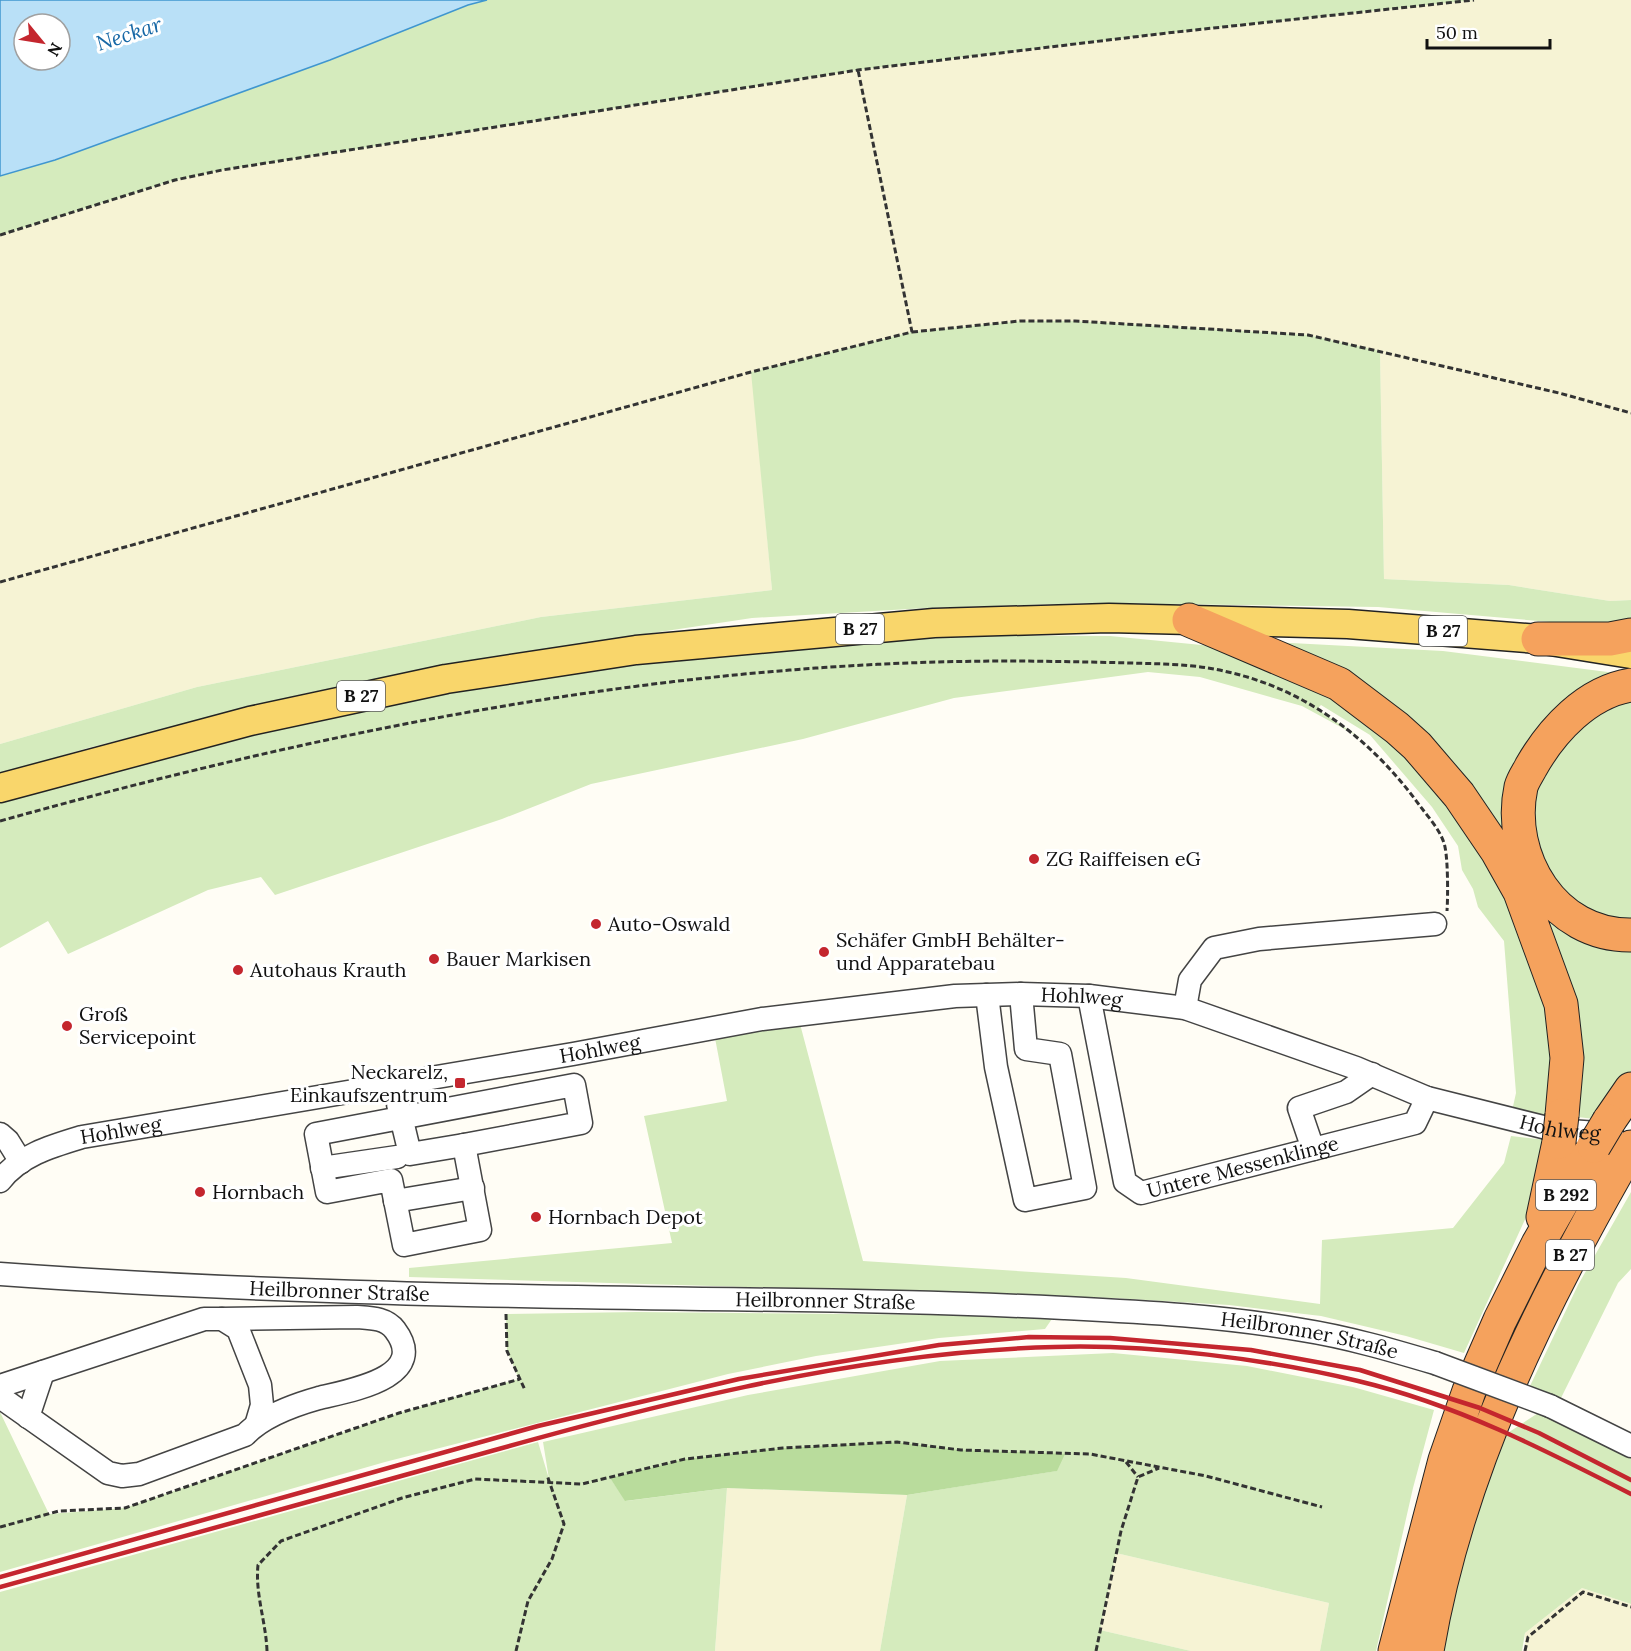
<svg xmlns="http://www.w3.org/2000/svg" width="1631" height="1651" font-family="Lora,serif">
	<rect width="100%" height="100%" fill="#fffdf5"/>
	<path fill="#f6f3d4" d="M1474 0H1631V600L1610 601 1509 585 1384 579 1380 351 1308 335 1075 321H1020L912 332 752 372 772 590 541 617 197 687 0 744V235L175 180 222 170 858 70 1167 33Z
		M727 1488 907 1495 880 1651H715Z
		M1116 1553 1329 1603 1320 1651H1191L1100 1630Z
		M1582 1588 1631 1604V1651H1525V1633Z"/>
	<path fill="#d5ebbd" d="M487 0H1474L1167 33 858 70 222 170 175 180 0 235V176L55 160 330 60 468 5Z
		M1020 321H1075L1308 335 1380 351 1384 579 1509 585 1610 601 1631 600V629L1378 607 1091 603 927 608 752 618 520 653 307 693 88 748 0 774V744L197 687 541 617 772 590 751 372 912 332Z
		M934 635 1110 636 1232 648 1270 661 1443 759 1272 642 1443 651 1631 675 1545 743 1631 696V1077L1624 1073 1594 1119 1562 1115 1510 1120 1516 1093 1504 941 1478 907 1473 889 1462 870 1458 846 1432 807 1370 735 1321 705 1317 709 1361 738 1302 706 1200 677 1148 672 954 698 803 739 591 784 502 819 275 895 261 877 208 890 68 954 48 921 0 948V802L112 768 244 735 487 686 619 665Z
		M800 1024 863 1261 1126 1278 1320 1304 1322 1240 1453 1228 1504 1163 1511 1136 1547 1140 1538 1191 1464 1353 1406 1336 1321 1316 1229 1305 1113 1298 409 1277V1268L672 1243 644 1116 727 1101 715 1038Z
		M1631 1192V1269L1618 1283 1561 1398 1631 1434V1604L1582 1588 1525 1633 1522 1651H1436L1500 1438 1561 1398 1530 1386 1578 1285Z
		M637 1312 1054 1316 1045 1329 939 1338 816 1356 728 1374 385 1462 0 1572V1412L49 1514 125 1508 399 1413 519 1379 507 1351 506 1314Z
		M1113 1353 1247 1366 1353 1387 1434 1410 1413 1488 1376 1651H1320L1329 1603 1116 1553 1100 1630 1191 1651H880L907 1495 1056 1471 961 1450 897 1442 783 1448 685 1459 610 1478 626 1501 727 1488 715 1651H0V1592L538 1442 549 1479 543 1442 748 1395 940 1361Z"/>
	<path fill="#b9dc9c" d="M897 1442 961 1450 1065 1454 1057 1471 907 1495 727 1488 625 1501 610 1478 685 1459 783 1448Z"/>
	<path fill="#b9e0f7" stroke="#3f96cf" stroke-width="1.5" fill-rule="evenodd" d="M0 0H487L468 5 330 60 55 160 0 176ZM24 24H60V60H24Z"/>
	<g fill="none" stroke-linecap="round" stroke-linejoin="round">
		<g stroke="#444" stroke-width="25">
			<g id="minor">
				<path d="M987 995 996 1067 1025 1200 1085 1188 1060 1054 1026 1049 1021 994"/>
				<path id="s1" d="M1089 996 1125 1182 1141 1193 1415 1123 1427 1098"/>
				<path d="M1185 1008 1190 980 1214 948 1259 939 1435 924"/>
				<path d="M574 1085 581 1123 464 1145 480 1230 404 1245 391 1180 327 1192 316 1134Z"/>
				<path d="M398 1104 410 1154 464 1145"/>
				<path d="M0 1134 8 1141 21 1162"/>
				<path d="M1313 1149 1299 1108 1346 1092 1372 1074"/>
				<path d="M322 1168 397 1157"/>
				<path id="s2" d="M0 1181C20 1155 52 1146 82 1137L573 1054 762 1019 955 996 1021 994 1089 996 1185 1008 1356 1068 1427 1098 1555 1130 1612 1134"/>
				<path d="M395 1201 473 1188"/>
				<path id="s3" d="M0 1274C233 1291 468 1296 702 1299 823 1300 943 1302 1064 1308 1143 1312 1223 1316 1302 1330 1347 1337 1391 1350 1435 1363"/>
				<path d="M0 1386 204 1319H222L238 1329 260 1385 262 1405 257 1422"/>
				<path d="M0 1397 108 1473 122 1476 139 1474 245 1435C263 1416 294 1405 319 1398 347 1391 431 1378 395 1330 386 1318 371 1318 357 1317L222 1319"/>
				<path d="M1550 1406 1631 1446"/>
				<path d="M28 1417 43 1372"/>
			</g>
		</g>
		<g stroke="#222" stroke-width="31">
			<path id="major" d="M0 788 250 721 446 679 636 650 934 623 1109 618 1348 624 1538 639 1631 654"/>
		</g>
		<g stroke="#222" stroke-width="35">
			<path id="highway" d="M1189 620 1339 684 1397 728 1417 746 1459 795 1497 851 1520 892 1561 1004 1567 1058 1562 1115
				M1538 639H1610L1631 635
				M1631 685C1587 692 1552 730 1531 767 1528 773 1523 780 1521 787 1506 857 1554 936 1631 935
				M1609 1121 1631 1089
				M1543 1217 1559 1142
				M1395 1651 1445 1460 1469 1391 1500 1320 1538 1244 1594 1146
				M1427 1651C1457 1471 1541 1303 1631 1147"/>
		</g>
		<path stroke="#333" stroke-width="3" stroke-dasharray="6 3" stroke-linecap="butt" d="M0 235 175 180 222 170 858 70 1167 33 1474 0
			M912 332 1020 321H1075L1308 335 1559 393 1631 413
			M0 582 751 372 912 332 858 70
			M0 821C327 730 663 662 1003 661 1046 661 1089 662 1132 663 1164 664 1196 664 1228 672 1308 690 1373 741 1420 806 1429 818 1442 832 1445 847 1448 861 1448 897 1447 911
			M506 1314 507 1351 525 1390
			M1126 1462 1138 1477
			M0 1527 59 1511 125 1508 399 1413 520 1379
			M267 1651C266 1622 255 1594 258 1565L281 1541 402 1498 475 1479 582 1484 685 1459 783 1448 897 1442 961 1450 1090 1454 1206 1476 1322 1507
			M516 1651 528 1601 552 1559 564 1524 547 1475
			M1096 1651 1121 1531 1138 1477 1159 1468
			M1525 1651 1528 1637 1583 1592 1631 1607"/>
		<use href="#minor" stroke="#fff" stroke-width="22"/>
		<use href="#major" stroke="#f9d66b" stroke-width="28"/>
		<use href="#highway" stroke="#f5a25d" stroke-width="33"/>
		<path stroke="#c4262e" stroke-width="4.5" d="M0 1577 538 1426 739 1379 939 1345 1029 1337 1110 1338 1251 1350 1360 1370 1480 1408 1539 1433 1631 1480
			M0 1587C147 1546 294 1507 441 1465 641 1409 847 1352 1055 1347 1149 1344 1267 1359 1358 1381 1455 1404 1543 1449 1631 1494"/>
		<g stroke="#444" stroke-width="25" stroke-linecap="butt">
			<path id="minor-bridge" d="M1435 1363 1550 1406"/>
		</g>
		<g stroke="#222" stroke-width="35" stroke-linecap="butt">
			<path id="highway-bridge" d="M1559 1142 1562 1115
				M1594 1146 1609 1121"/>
		</g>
		<use href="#minor-bridge" stroke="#fff" stroke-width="22"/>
		<use href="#highway-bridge" stroke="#f5a25d" stroke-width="33"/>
	</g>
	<g fill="#c4262e" stroke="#fff" stroke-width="2">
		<circle cx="1034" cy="859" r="6"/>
		<circle cx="596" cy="924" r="6"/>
		<circle cx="824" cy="952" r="6"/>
		<circle cx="434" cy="959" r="6"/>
		<circle cx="238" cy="970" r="6"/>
		<circle cx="67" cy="1026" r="6"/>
		<rect x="454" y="1077" width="12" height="12" rx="3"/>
		<circle cx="200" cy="1192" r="6"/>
		<circle cx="536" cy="1217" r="6"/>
	</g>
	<g text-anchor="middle" stroke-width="6" stroke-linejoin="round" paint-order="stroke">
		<g fill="#fff" stroke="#585858" stroke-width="1.5">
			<rect x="836" y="614" width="48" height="30" rx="4.5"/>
			<rect x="1419" y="616" width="48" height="30" rx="4.5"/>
			<rect x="337" y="681" width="48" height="30" rx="4.5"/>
			<rect x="1536" y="1180" width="60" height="30" rx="4.5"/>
			<rect x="1546" y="1240" width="48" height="30" rx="4.5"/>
		</g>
		<g font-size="18" font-weight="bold" fill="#111">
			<text x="860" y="635">B 27</text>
			<text x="1443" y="637">B 27</text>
			<text x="361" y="702">B 27</text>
			<text x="1566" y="1201">B 292</text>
			<text x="1570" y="1261">B 27</text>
		</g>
		<g font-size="20" fill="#111" stroke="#fff" text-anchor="start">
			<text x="1046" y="866">ZG Raiffeisen eG</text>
			<text x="608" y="931">Auto-Oswald</text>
			<text x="836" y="947">Schäfer GmbH Behälter-<tspan x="836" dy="23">und Apparatebau</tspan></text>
			<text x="446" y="966">Bauer Markisen</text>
			<text x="250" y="977">Autohaus Krauth</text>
			<text x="79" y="1021">Groß<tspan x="79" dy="23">Servicepoint</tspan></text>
			<text x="448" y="1079" text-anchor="end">Neckarelz,<tspan x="448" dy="23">Einkaufszentrum</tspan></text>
			<text x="212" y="1199">Hornbach</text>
			<text x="548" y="1224">Hornbach Depot</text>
		</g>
		<g font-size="20" fill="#111" stroke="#fff">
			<text dy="7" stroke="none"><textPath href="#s2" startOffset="1106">Hohlweg</textPath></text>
			<text dy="7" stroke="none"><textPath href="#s2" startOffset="620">Hohlweg</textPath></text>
			<text dy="7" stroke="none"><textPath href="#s2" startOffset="1605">Hohlweg</textPath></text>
			<text dy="7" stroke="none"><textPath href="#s2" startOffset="134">Hohlweg</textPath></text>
			<text dy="7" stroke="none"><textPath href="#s1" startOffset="314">Untere Messenklinge</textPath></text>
			<text dy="7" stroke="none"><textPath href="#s3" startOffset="340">Heilbronner Straße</textPath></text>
			<text dy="7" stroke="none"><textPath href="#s3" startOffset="826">Heilbronner Straße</textPath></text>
			<text dy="7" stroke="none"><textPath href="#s3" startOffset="1312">Heilbronner Straße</textPath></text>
		</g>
		<g font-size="21" font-style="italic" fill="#1768a6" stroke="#fff">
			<text transform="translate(129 34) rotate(-18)" y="7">Neckar</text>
		</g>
	</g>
	<g transform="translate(42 42) rotate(120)"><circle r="28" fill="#ffffff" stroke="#a0a0a0" stroke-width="1.5"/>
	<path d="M0-4.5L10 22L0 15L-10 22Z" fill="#c4262e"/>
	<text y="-9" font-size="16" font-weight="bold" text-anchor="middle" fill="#111111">N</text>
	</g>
	<path d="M1427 39v9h123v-9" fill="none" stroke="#111111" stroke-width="3"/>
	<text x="1436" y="39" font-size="18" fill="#111111" stroke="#ffffff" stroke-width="4.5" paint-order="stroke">50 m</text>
</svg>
